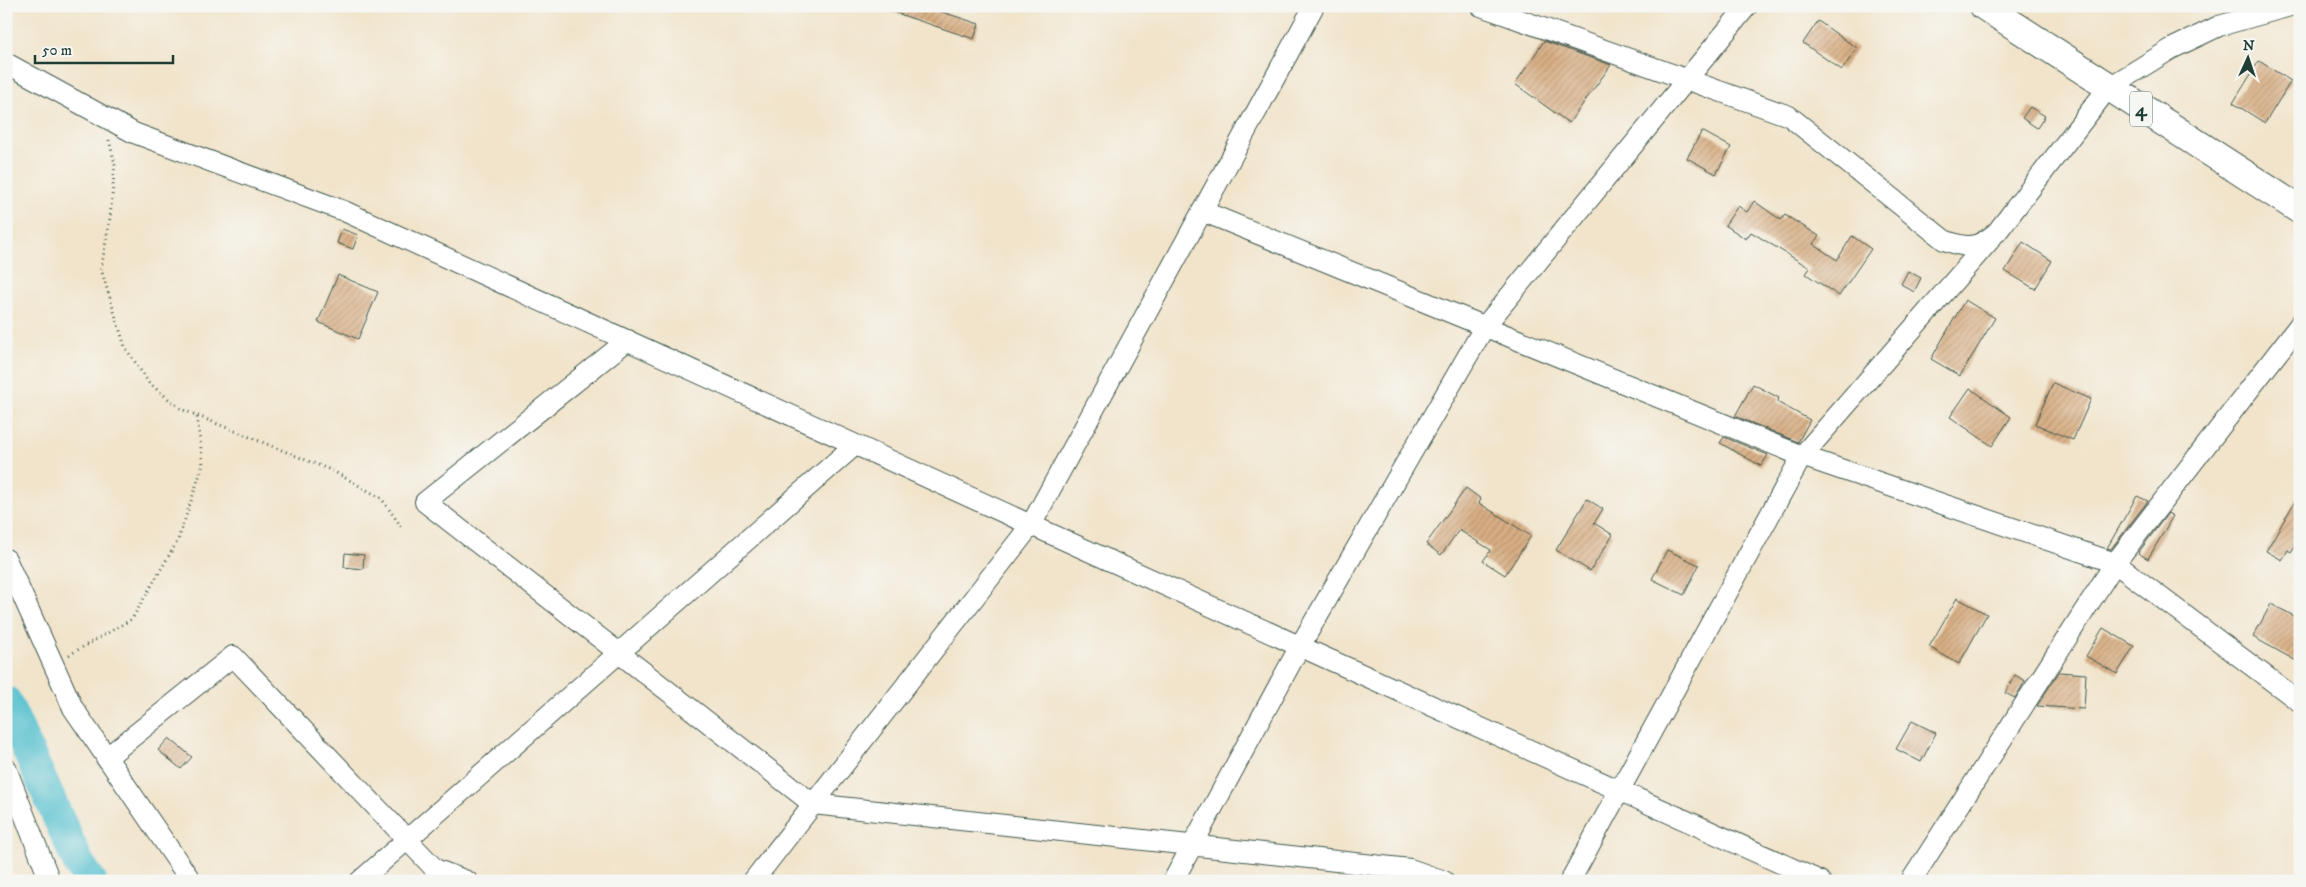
<svg xmlns="http://www.w3.org/2000/svg" width="2306" height="887" font-family="'IM FELL DW Pica',serif">
	<defs>
		<pattern id="building-hatch" width="6" height="6" patternUnits="userSpaceOnUse" patternTransform="scale(1.25)"><rect width="6" height="6" fill="#d9af84"/><path d="M-1 1l2-2M0 6l6-6M5 7l2-2" fill="none" stroke="#af906d"/></pattern>
	</defs>
	<rect width="100%" height="100%" fill="#f6f6f2"/>
	<filter id="ink" filterUnits="userSpaceOnUse"><feTurbulence type="fractalNoise" baseFrequency=".02" numOctaves="2"/><feDisplacementMap in="SourceGraphic" scale="10" xChannelSelector="R" yChannelSelector="G"/><feConvolveMatrix kernelMatrix="1 2 1 2 8 2 1 2 1" color-interpolation-filters="sRGB"/></filter>
	<filter id="wash" filterUnits="userSpaceOnUse"><feTurbulence type="fractalNoise" baseFrequency=".0096" numOctaves="4" result="noise"/><feDisplacementMap in="SourceGraphic" scale="20" xChannelSelector="R" yChannelSelector="G"/><feGaussianBlur stdDeviation="1.12" result="paint"/><feColorMatrix in="noise" values="0 0 0 0 0 0 0 0 0 0 0 0 0 0 0 0 0 1.4 0 .05"/><feComposite in="paint" operator="in"/></filter>
	<g filter="url(#wash)">
		<rect width="100%" height="100%" fill="#f1e4cb"/>
		<g fill="none" stroke-linecap="round" stroke-linejoin="round">
			<path stroke="#55c0cf" stroke-width="32" d="M6 702 79 864 91 881"/>
		</g>
		<g id="blocks">
			<path fill="url(#building-hatch)" d="M885 6H924L979 24 974 39 884 9Z
				M1818 21 1857 48 1842 70 1803 43Z
				M1544 41 1611 65 1569 123 1515 84Z
				M2259 61 2291 81 2265 123 2233 103Z
				M2030 107 2045 116 2037 128 2022 118Z
				M1702 131 1731 147 1716 174 1687 158Z
				M1754 201 1781 220 1785 215 1819 236 1813 244 1837 260 1852 236 1871 249 1839 296 1806 274 1810 268 1751 232 1746 239 1725 225 1738 206 1747 212Z
				M342 229 358 235 353 249 337 243Z
				M2023 242 2052 261 2035 289 2005 271Z
				M1908 271 1921 278 1914 292 1901 284Z
				M338 275 378 292 358 339 318 322Z
				M1965 300 1995 318 1960 376 1931 359Z
				M2053 383 2091 399 2073 440 2035 424Z
				M1753 384 1779 398 1777 402 1810 420 1798 442 1735 416Z
				M1970 388 2011 417 1992 446 1950 417Z
				M1724 437 1768 455 1761 466 1720 443Z
				M1466 488 1481 499 1479 503 1531 536 1505 575 1483 561 1491 550 1459 530 1441 555 1426 544Z
				M2300 493V538L2291 552 2288 550 2282 560 2266 551Z
				M2137 496 2148 501 2111 549 2107 548Z
				M1587 499 1603 509 1594 523 1613 535 1590 571 1556 550Z
				M2168 513 2173 516 2148 559 2138 553Z
				M1667 550 1699 565 1684 595 1652 579Z
				M345 553 364 555 363 569 344 567Z
				M1957 598 1987 614 1959 664 1929 647Z
				M2271 604 2300 619V663L2253 637Z
				M2103 628 2134 646 2117 674 2086 656Z
				M2059 672 2086 674 2084 709 2037 706Z
				M2015 675 2025 681 2015 698 2005 693Z
				M1912 721 1936 733 1921 762 1896 749Z
				M169 738 192 757 181 769 158 750Z"/>
		</g>
	</g>
	<g filter="url(#ink)">
		<use href="#blocks" fill-opacity="0" stroke="#3e564b" stroke-width="1"/>
		<g fill="none" stroke-linecap="round" stroke-linejoin="round">
			<g stroke="#3e564b" stroke-width="22">
				<path id="minor" d="M1481 6 1789 116 1944 240C1968 249 1977 249 1997 232L2108 88 2171 49 2219 26 2290 6
					M6 63 134 133 344 211 1031 525 1820 881
					M1202 211 1802 456 2115 563 2300 702
					M628 340 425 502 813 804 1410 869 1444 881
					M6 559 73 708 191 881
					M106 758 233 656 435 869 467 881
					M6 768 50 881
					M360 881 855 445
					M753 881 1031 525 1314 6
					M1173 881 1300 646 1485 326 1747 6
					M1570 881 1802 456 1989 241
					M1911 881 2115 563 2300 324"/>
			</g>
			<g stroke="#3e564b" stroke-width="30">
				<path id="trunk" d="M1984 6 2300 210"/>
			</g>
			<path stroke="#3e564b" stroke-width="3" stroke-dasharray="1 4" stroke-linecap="butt" d="M109 140 115 164 110 218 101 269 125 347 149 383 181 409 333 471 381 498 403 529
				M69 655 132 619 178 540 203 465 197 416"/>
			<use href="#minor" stroke="#fff" stroke-width="20"/>
			<use href="#trunk" stroke="#fff" stroke-width="28"/>
		</g>
	</g>
	<g text-anchor="middle" stroke-width="4" stroke-linejoin="round" paint-order="stroke">
		<rect fill="#f6f6f2" stroke="#60746d" stroke-width="1" x="2130" y="91.5" width="22" height="35" rx="4"/>
		<g font-size="20" font-weight="bold" fill="#1f3d34">
			<text x="2141" y="116">4</text>
		</g>
	</g>
	<rect width="2306" height="887" fill="none" stroke="#f6f6f2" stroke-width="25"/>
	<g transform="translate(2248 58) rotate(3)" stroke="#f6f6f2" stroke-width="4" paint-order="stroke">
	<path d="M0-4L9 19L0 12L-9 19Z" fill="#1f3d34"/>
	<text y="-8" font-size="14" font-weight="bold" text-anchor="middle" fill="#1f3d34">N</text>
	</g>
	<path d="M35 55v8h138v-8" fill="none" stroke="#1f3d34" stroke-width="2.5"/>
	<text x="42" y="55" font-size="15" fill="#1f3d34" stroke="#f6f6f2" stroke-width="4" paint-order="stroke">50 m</text>
</svg>
